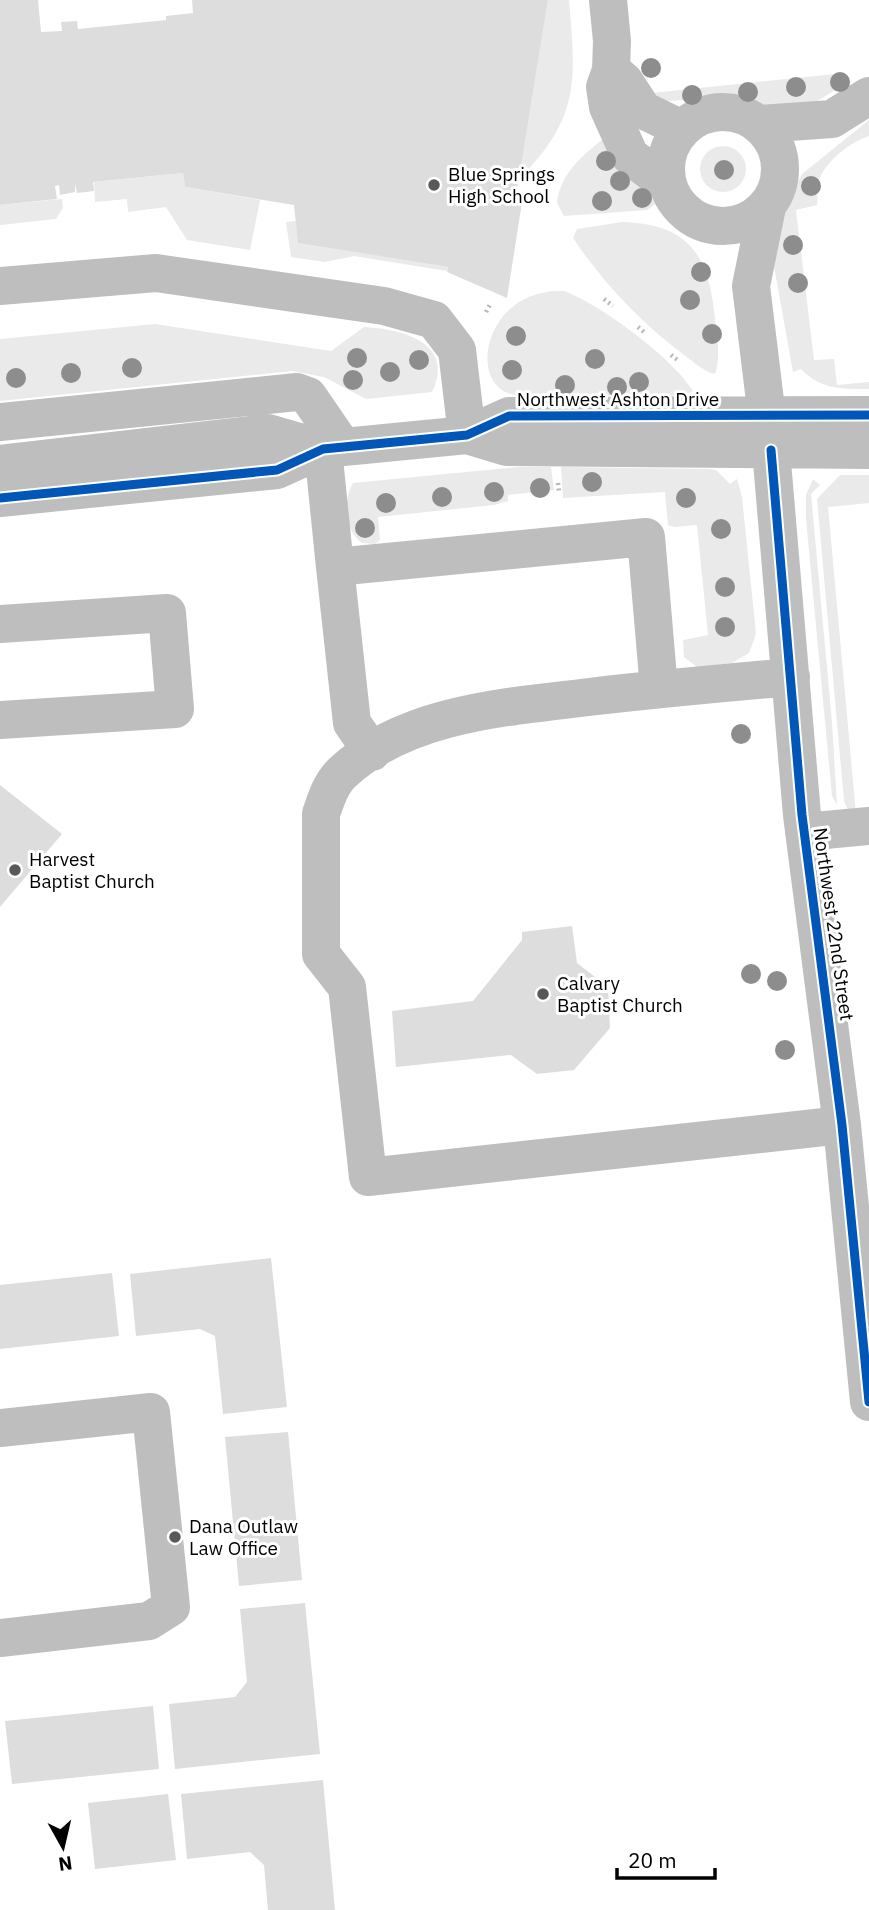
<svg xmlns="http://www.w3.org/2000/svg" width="869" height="1910" font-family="'IBM Plex Sans',sans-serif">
	<rect width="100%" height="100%" fill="#fff"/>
	<path fill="#eaeaea" d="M548 0H569C576 81 580 118 519 179Z
		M835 74 842 75 849 82 817 101 764 108 725 98 667 101 652 93Z
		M869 120V136C848 143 820 165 817 188 817 194 818 199 817 205L796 210 814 360 834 359 837 385 869 382V389C842 389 821 390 801 369L793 372 773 261 777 222 802 174Z
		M603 139 640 187 657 203 647 210 564 216 557 203C560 174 582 156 603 139Z
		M700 169a23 23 0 1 1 46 0a23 23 0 1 1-46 0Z
		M183 173 185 187 260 200 250 250 187 240 166 207 128 212 127 199 95 202 94 182Z
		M62 199 63 208 56 219 0 225V205Z
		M296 221 299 243 448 267 447 271 354 256 325 262 291 257 286 222Z
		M622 222C690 224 709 256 715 319 717 337 721 357 715 374 705 372 696 364 688 358 642 324 604 284 573 238L577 229Z
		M564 291C600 304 674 359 693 391L683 396 516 395C465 389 483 287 564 291Z
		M155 324 331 351 364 327C401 329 456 342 432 392L366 399 324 377 292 371 0 401V339Z
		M518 467H551L554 490 508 495V501L494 505 378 517 380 540 375 544 362 543C344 531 343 500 353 483Z
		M561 467 709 469 716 470 730 484 737 479 742 497 756 634 749 653 732 663 697 667 684 657 683 640 708 635 697 525 674 527 668 525 665 492 563 498Z
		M840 475H869V503L828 507 856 814 849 812 844 801 817 499Z
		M813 479 820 485 811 494 832 722 837 805 832 796 806 519V495Z"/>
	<path fill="#ddd" d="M0 0H38L41 32 62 31 61 22 77 21 78 29 166 20V16L193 13 192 0H548L519 179 517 189H512L511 195 523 196 507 298 447 272 448 267 298 243 294 205 185 187 183 173 93 182 94 191 77 193 75 184V192L60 195 59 185 55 186 57 199 0 205Z
		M0 785 62 834 0 907Z
		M572 926 577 963 608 987 610 1028 574 1070 537 1074 511 1055 396 1067 392 1011 473 1001 522 940V932Z
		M271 1258 287 1407 223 1414 215 1336 200 1329 136 1336 130 1274Z
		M112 1273 119 1336 0 1349V1285Z
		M288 1432 302 1580 239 1586 225 1437Z
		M305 1603 320 1754 175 1769 169 1704 235 1697 247 1682 240 1609Z
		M153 1706 159 1769 12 1784 5 1721Z
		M323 1780 335 1910H268L264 1865 250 1852 187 1859 181 1794Z
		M168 1794 176 1860 95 1869 88 1803Z"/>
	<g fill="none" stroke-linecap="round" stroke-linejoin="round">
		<path stroke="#b8b8b8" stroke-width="4.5" stroke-dasharray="2 3.5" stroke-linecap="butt" d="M604 299 613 306
			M486 312 491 303
			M638 327 645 333
			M671 355 679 361
			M558 483 559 493"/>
		<path stroke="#bebebe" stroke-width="38" d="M608 0 612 41 611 70 605 87 608 107 630 156 667 184
			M611 70 624 81 643 110 682 129
			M666 169a57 57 0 1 1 114 0a57 57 0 1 1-114 0Z
			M760 124 832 119 869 96
			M767 207 751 286 771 450 802 815 842 1125 869 1402
			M0 286 156 273 384 306 434 320 457 350 467 435
			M0 422 297 392 308 396 343 447
			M467 435 507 447 869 450
			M323 449 335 567
			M0 464 268 433 323 449
			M0 498 277 470 323 449 467 435 509 416 869 415
			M0 624 167 613 175 709 0 720
			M791 677C723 683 656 689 589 697 507 707 407 713 343 772 331 783 326 799 321 814V954L347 987 368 1177 842 1125
			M372 752 352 723 335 567 646 537 659 689
			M804 832 869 826
			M0 1428 151 1412 171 1607 149 1621 0 1638"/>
		<g stroke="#fff" stroke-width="13">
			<path id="cycleway" d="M771 450 802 815 842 1125 869 1402
				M0 498 277 470 323 449 467 435 509 416 869 415"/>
		</g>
		<use href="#cycleway" stroke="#0057b8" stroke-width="9"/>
	</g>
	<g fill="#8d8d8d">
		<circle cx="651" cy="68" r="10"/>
		<circle cx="840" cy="82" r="10"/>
		<circle cx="796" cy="87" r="10"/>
		<circle cx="748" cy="92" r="10"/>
		<circle cx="692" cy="95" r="10"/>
		<circle cx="606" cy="161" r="10"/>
		<circle cx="724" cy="170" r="10"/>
		<circle cx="620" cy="181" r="10"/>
		<circle cx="811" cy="186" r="10"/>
		<circle cx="642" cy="198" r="10"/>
		<circle cx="602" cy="201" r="10"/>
		<circle cx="793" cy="245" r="10"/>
		<circle cx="701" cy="272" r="10"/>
		<circle cx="798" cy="283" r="10"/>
		<circle cx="690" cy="300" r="10"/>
		<circle cx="712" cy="334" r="10"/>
		<circle cx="516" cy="336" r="10"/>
		<circle cx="357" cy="358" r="10"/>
		<circle cx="595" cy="359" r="10"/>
		<circle cx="419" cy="360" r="10"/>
		<circle cx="132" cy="368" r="10"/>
		<circle cx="512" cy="370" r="10"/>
		<circle cx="390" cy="372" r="10"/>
		<circle cx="71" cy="373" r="10"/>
		<circle cx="16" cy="378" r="10"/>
		<circle cx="353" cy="380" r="10"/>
		<circle cx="639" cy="382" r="10"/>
		<circle cx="565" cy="385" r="10"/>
		<circle cx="617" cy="387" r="10"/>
		<circle cx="592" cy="482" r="10"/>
		<circle cx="540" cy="488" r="10"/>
		<circle cx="494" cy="492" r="10"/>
		<circle cx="442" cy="497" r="10"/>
		<circle cx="686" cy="498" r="10"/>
		<circle cx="386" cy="503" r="10"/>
		<circle cx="365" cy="528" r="10"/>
		<circle cx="721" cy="529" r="10"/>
		<circle cx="725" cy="587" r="10"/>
		<circle cx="725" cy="627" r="10"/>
		<circle cx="741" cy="734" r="10"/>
		<circle cx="751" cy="974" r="10"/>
		<circle cx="777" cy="981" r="10"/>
		<circle cx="785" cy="1050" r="10"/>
	</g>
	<g fill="#595959" stroke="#fff" stroke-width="2.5">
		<circle cx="434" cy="185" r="7"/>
		<circle cx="15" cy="870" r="7"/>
		<circle cx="543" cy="994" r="7"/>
		<circle cx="175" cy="1537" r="7"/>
	</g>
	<g text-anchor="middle" stroke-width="6" stroke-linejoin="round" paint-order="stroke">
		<g font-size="19" fill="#000" stroke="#fff" text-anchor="start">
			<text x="448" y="181">Blue Springs<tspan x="448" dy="22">High School</tspan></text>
			<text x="29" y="866">Harvest<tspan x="29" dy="22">Baptist Church</tspan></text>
			<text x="557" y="990">Calvary<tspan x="557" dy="22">Baptist Church</tspan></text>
			<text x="189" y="1533">Dana Outlaw<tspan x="189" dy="22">Law Office</tspan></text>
		</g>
		<g font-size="19" fill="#000" stroke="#fff">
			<text x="618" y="406">Northwest Ashton Drive</text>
			<text transform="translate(834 924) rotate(82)" y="7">Northwest 22nd Street</text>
		</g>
	</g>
	<g transform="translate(63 1847) rotate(172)" stroke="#ffffff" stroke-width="5" paint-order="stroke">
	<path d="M0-5L12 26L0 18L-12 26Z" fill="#000000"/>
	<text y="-10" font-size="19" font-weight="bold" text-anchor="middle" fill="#000000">N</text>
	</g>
	<path d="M617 1868v10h98v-10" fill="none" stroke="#000000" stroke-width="3.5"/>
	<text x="628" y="1868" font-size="21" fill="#000000" stroke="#ffffff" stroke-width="5" paint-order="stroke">20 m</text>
</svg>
